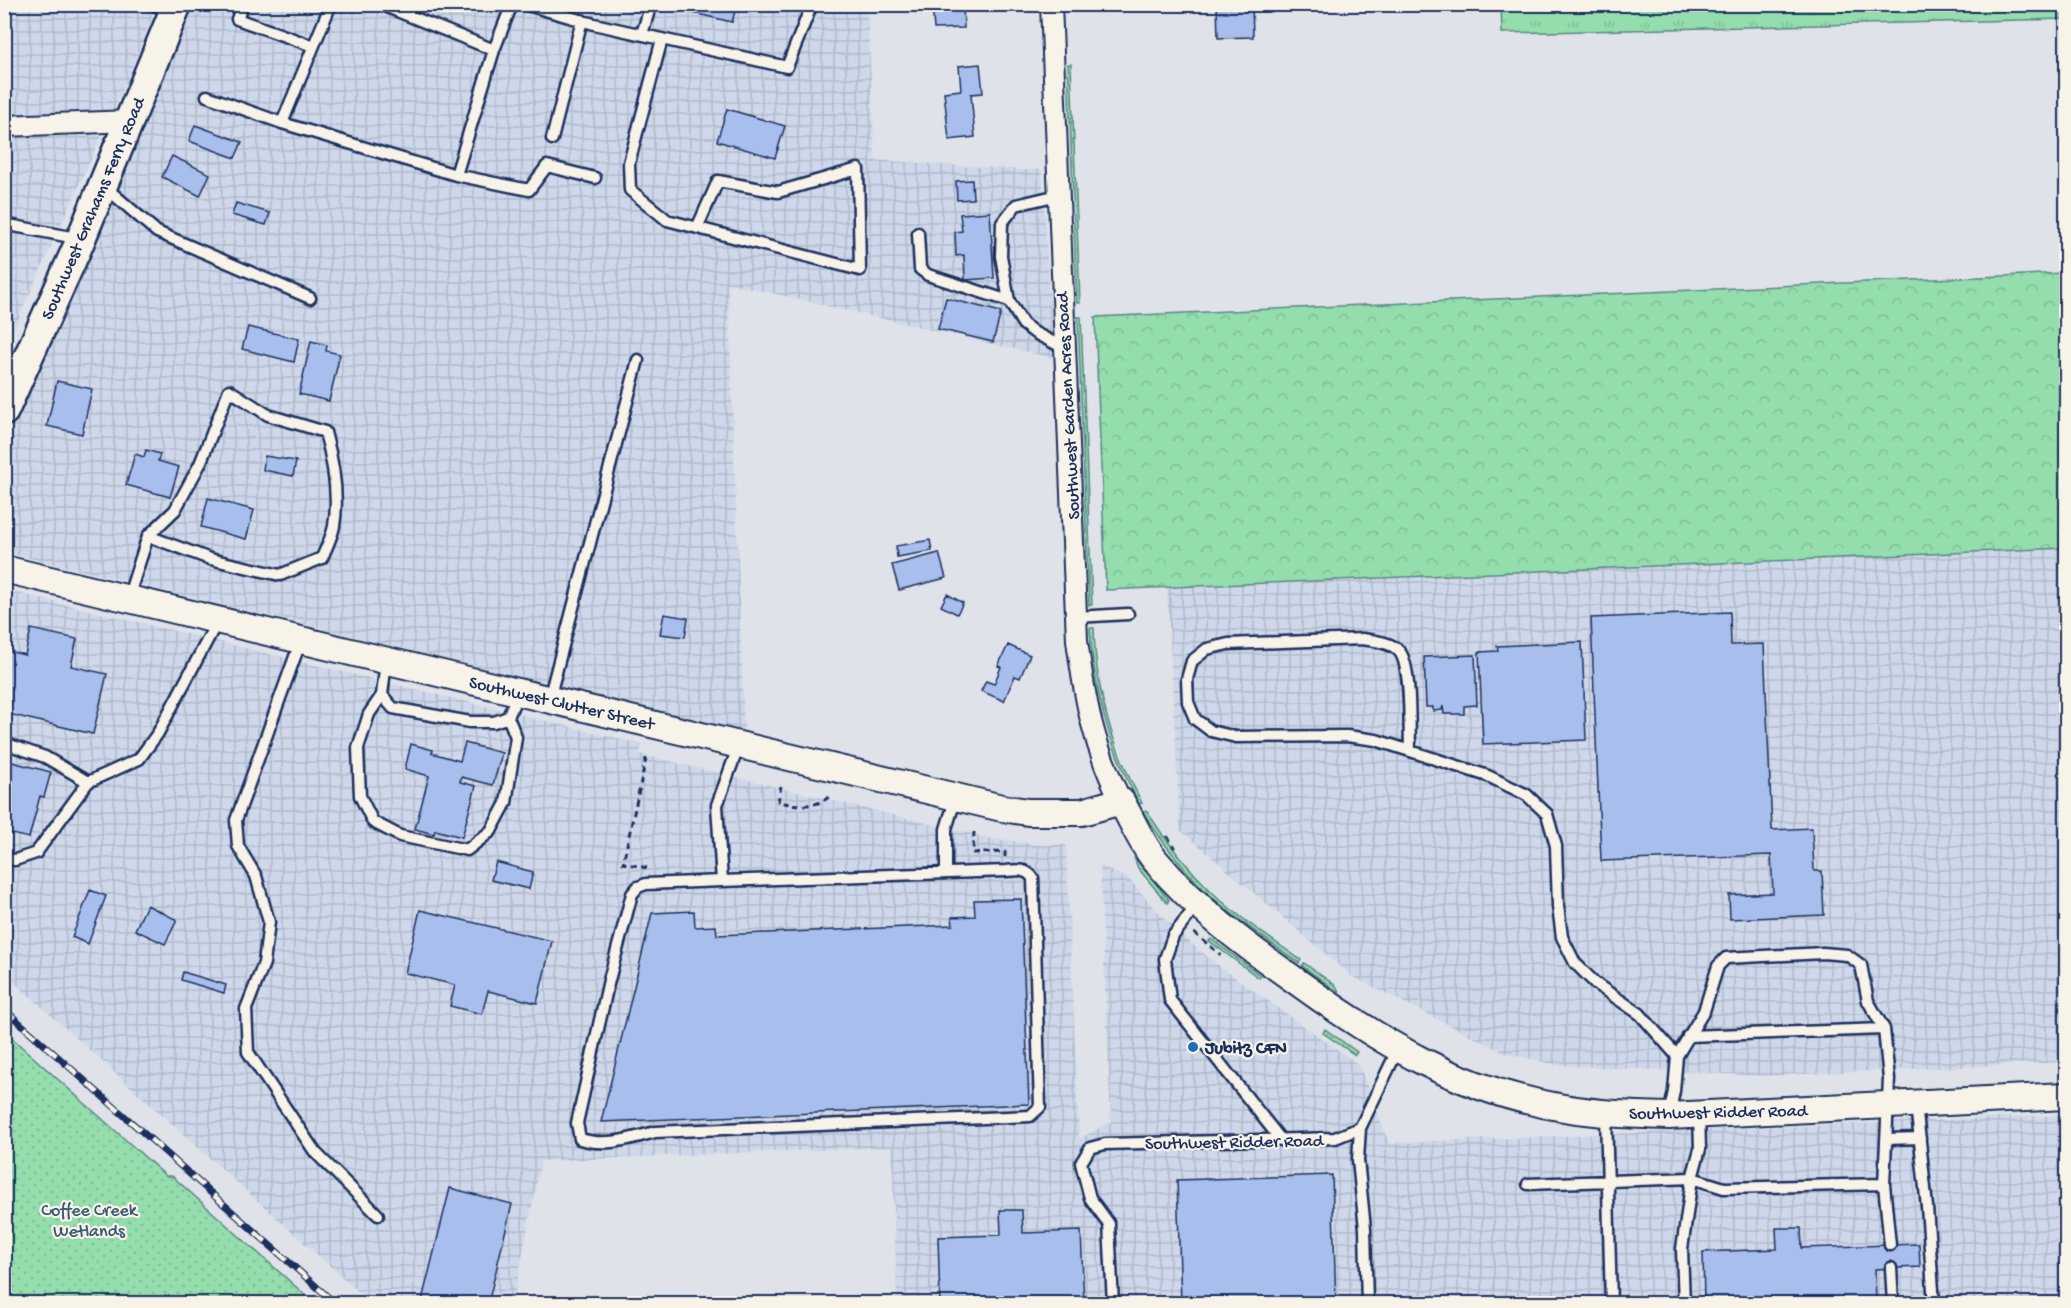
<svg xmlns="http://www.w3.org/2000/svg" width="2071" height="1308" font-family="'Gochi Hand',sans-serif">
	<defs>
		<pattern id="industrial-grid" width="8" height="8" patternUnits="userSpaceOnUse" patternTransform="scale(1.5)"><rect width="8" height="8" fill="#ced8ea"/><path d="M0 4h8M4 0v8" fill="none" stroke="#b0bacb"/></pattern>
		<pattern id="grass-tufts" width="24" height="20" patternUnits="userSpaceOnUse" patternTransform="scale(1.5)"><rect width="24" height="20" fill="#94ddac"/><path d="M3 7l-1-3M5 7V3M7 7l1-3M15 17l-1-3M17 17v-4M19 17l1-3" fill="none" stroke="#7fbe96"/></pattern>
		<pattern id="forest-crowns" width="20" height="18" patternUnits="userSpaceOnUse" patternTransform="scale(1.5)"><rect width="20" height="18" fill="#94ddac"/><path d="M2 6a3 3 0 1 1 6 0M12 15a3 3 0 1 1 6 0" fill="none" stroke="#7fbe96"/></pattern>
		<pattern id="wetland-marsh" width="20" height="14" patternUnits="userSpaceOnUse" patternTransform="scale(1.5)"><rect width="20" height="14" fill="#94ddac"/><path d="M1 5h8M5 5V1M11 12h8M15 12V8" fill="none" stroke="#7fbe96"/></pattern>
		<pattern id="park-dots" width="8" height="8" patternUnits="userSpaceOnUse" patternTransform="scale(1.5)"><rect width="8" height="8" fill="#94ddac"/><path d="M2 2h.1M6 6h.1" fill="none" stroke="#7fbe96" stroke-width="1.8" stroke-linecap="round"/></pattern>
	</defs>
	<rect width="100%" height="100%" fill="#dfe3e9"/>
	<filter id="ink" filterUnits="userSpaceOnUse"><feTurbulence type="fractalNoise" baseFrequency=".0167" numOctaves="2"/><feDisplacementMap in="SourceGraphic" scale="12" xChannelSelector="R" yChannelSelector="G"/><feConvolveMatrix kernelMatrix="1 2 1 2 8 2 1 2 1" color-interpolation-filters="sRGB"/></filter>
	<g filter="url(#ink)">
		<path fill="url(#industrial-grid)" d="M5 5H157L128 78 5 348Z
			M195 5H867L875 160 1025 170 1042 169 1053 358 728 283 744 731 5 552V442L143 131Z
			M2066 548V1062L1762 1076 1556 1065 1505 1053 1351 976 1180 830 1167 588Z
			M5 590 642 744 640 754 989 838 1041 845H1066L1079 1139 1111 1122 1100 865 1129 879 1156 910 1186 939 1219 966 1359 1065 1389 1143 2066 1115V1303H897L892 1147 541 1161 513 1303H371L5 974Z"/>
		<path fill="url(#grass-tufts)" stroke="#588685" stroke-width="1.5" d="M2066 4V19L1502 33 1501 5Z"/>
		<path fill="url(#forest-crowns)" stroke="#588685" stroke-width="1.5" d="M2066 273V548L1106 590 1095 317Z"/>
		<path fill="url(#wetland-marsh)" stroke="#588685" stroke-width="1.5" d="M1068 64H1071L1080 303H1077Z
			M1078 317H1081L1092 605H1089Z
			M1090 628H1094C1095 691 1112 747 1142 803L1139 804C1110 748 1093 692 1090 628Z
			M1146 810C1165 840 1187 868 1213 893 1239 918 1271 939 1301 960L1299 963C1270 942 1240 922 1213 898 1185 873 1163 843 1143 812Z
			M1134 857 1169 900 1167 903 1138 868Z
			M1211 939 1261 976 1259 978 1209 941Z
			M1304 963 1336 986 1340 993 1302 966Z
			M1325 1029 1357 1052 1355 1055 1323 1033Z"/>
		<path fill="url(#park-dots)" stroke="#588685" stroke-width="1.5" d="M4 1031 166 1176H172L314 1303H5Z"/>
		<path fill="#a8beec" stroke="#1b2f5e" stroke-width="1.5" d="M677 4H737L732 22 676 9Z
			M963 4 964 28 934 29 932 5Z
			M1252 4 1253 37 1218 38 1217 5Z
			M980 64 983 93 971 94 975 137 949 140 944 92 961 90 959 66Z
			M727 109 785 126 775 158 717 141Z
			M195 125 242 142 235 158 189 141Z
			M172 156 210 174 200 196 162 177Z
			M972 180 973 199 957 200 956 181Z
			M236 203 270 213 266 225 232 215Z
			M990 212 994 278 965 280 964 255 956 256 955 232 962 231 960 214Z
			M946 298 1001 312 993 342 938 329Z
			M248 327 299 339 294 362 242 349Z
			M311 341 327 345 326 351 340 354 329 401 299 394Z
			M57 381 92 389 82 434 47 426Z
			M146 450 160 454 158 461 179 467 170 497 126 485 135 454 144 457Z
			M265 456 296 461 293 476 263 470Z
			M208 498 254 510 246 539 201 527Z
			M930 540 932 551 897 557 896 546Z
			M939 553 946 578 899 590 892 565Z
			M947 594 963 603 957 614 941 606Z
			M1730 612 1731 645 1764 644 1772 830 1812 828 1814 871H1822L1824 915 1730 919 1729 895 1773 893 1771 855 1601 861 1591 618Z
			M664 614 688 618 685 637 660 634Z
			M31 629 77 639 71 666 107 674 93 734 4 713V650L25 655Z
			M1582 642 1586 740 1483 744 1479 652 1498 651 1497 646Z
			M1008 645 1030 655 1020 678 1015 676 1004 701 981 691 986 681 994 684 1001 667 998 666Z
			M1475 655 1477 705 1464 706V714H1444L1443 706 1442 710 1433 711V707H1426L1424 657Z
			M465 743 502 753 493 785 461 777 460 782 476 786 462 837 435 830 434 834 415 829 429 776 405 769 411 744 433 750 432 753 460 761Z
			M4 760 51 772 44 797 40 796 29 838 4 832V814L11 789 4 787Z
			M496 862 533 872 529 889 491 880Z
			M90 890 106 896 88 944 72 937Z
			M1021 899 1029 1104 601 1122 652 913 694 911 695 927 716 926 717 935 953 925 952 917 975 916 974 900Z
			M147 905 177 920 165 944 135 930Z
			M420 910 552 941 537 1003 488 991 482 1014 450 1006 455 985 405 973Z
			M183 972 226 985 224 993 181 980Z
			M1332 1175 1336 1304H1181L1177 1180Z
			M450 1188 512 1204 488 1304H421Z
			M1000 1210H1022L1023 1233 1081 1231 1084 1304H940L938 1237 1001 1235Z
			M1776 1228H1801L1802 1248 1919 1244 1920 1267 1875 1269 1876 1304H1704L1703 1252 1777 1249Z"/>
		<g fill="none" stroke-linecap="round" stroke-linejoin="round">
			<g stroke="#1b2f5e" stroke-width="15">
				<path id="service" d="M153 4 171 13
					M243 4 237 19 313 46
					M331 4 282 123 456 175 494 50 512 4
					M380 4 494 50
					M524 4 594 24 787 67 812 4
					M642 34 651 4
					M662 39 629 163 630 190 667 220 860 270 858 169 778 192 718 181 697 228
					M207 96 282 123
					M552 139 582 20
					M456 175 529 190 547 166 595 178
					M104 186 157 232 310 298
					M1058 195 1016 205 1002 223 1001 256 1009 301 1023 324 1035 333 1064 348
					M4 224 81 239
					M918 233 920 269 928 275 1009 301
					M128 598 148 536 175 510 200 464 229 390 268 415 325 432C333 461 339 496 334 526 332 537 326 548 322 558L280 575 210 559 148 536
					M1076 617 1128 614
					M301 640 236 820 238 846 256 876 269 922 264 963 246 1009 248 1052 315 1152 378 1215
					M386 661 382 695 369 714 358 748 360 796 373 822 400 836 467 850 491 831 506 803 516 737 508 717 518 693
					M382 695 393 708 470 722H494L508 717
					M549 699 638 360
					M4 743 45 757 88 782
					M1410 749C1409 729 1412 665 1399 651 1391 642 1374 641 1363 639L1228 644 1207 649 1192 661 1187 679 1188 702 1195 719 1211 731 1236 737 1347 736 1376 740 1488 776 1527 795 1547 814 1556 846 1558 906 1562 937 1575 963 1596 984 1640 1014 1677 1056
					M4 859 15 860 36 853 88 782 139 759 158 733 218 620
					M946 872V829L956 797
					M722 881 1006 871C1016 870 1026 868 1033 878L1040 1107 1030 1116 655 1132C630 1139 606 1147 580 1139L577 1123 609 980 632 894 638 887 646 884 722 881 717 805 739 745
					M1197 905 1173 936 1165 959 1170 1000 1281 1140
					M1688 1036 1884 1029
					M1916 1104 1927 1207 1934 1304
					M1606 1113 1611 1304
					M1669 1116 1674 1091 1677 1056 1704 1011 1718 966 1726 958 1823 953 1847 955 1861 965 1868 1001 1884 1029 1889 1079 1884 1184 1724 1188 1692 1178 1700 1149 1699 1114
					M1886 1139 1920 1138
					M1528 1184 1692 1178 1682 1249 1684 1304
					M1884 1184 1890 1245
					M1891 1268 1893 1304
					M1113 1304 1109 1224 1090 1198 1081 1163 1090 1148 1105 1144 1335 1138 1360 1128
					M1367 1304 1365 1229 1358 1160 1360 1128 1398 1049"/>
			</g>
			<g stroke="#1b2f5e" stroke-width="24">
				<path id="minor" d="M1051 4 1077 640C1085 701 1093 745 1121 801
					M4 126 130 121"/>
			</g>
			<g stroke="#1b2f5e" stroke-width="30">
				<path id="tertiary" d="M4 569 1002 808 1028 812H1082L1121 801C1132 820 1141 843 1155 860 1195 908 1245 945 1296 981 1380 1042 1459 1091 1564 1108 1599 1114 1634 1115 1669 1116L2066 1096"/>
			</g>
			<g stroke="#1b2f5e" stroke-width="33">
				<path id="secondary" d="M4 411 78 246 177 4"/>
			</g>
			<path stroke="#1b2f5e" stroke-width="3" stroke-dasharray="6 4.5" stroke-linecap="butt" d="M781 786 778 802C796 805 813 809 829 797
				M974 832 973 853 1005 852V857
				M1167 836 1175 848
				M647 868 623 863 647 754
				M1194 933 1221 955"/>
			<use href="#service" stroke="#f7f3e8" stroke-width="10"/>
			<use href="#minor" stroke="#f7f3e8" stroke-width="20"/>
			<use href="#tertiary" stroke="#f7f3e8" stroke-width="26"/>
			<use href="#secondary" stroke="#f7f3e8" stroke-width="28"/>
			<g stroke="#1b2f5e" stroke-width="7">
				<path id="rail" d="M4 1009 336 1304"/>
			</g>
			<use href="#rail" stroke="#f7f3e8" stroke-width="4.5" stroke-dasharray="14" stroke-linecap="butt"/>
		</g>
	</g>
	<circle fill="#1f6fb2" stroke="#f7f3e8" stroke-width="2" cx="1193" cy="1047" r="6"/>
	<g text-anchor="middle" stroke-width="4.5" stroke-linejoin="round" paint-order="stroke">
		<g font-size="18" fill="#1b2f5e" stroke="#f7f3e8">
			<text transform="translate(92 208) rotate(-67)" y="6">Southwest Grahams Ferry Road</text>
			<text transform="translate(1067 406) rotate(-93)" y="6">Southwest Garden Acres Road</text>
			<text transform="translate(562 702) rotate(13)" y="6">Southwest Clutter Street</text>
			<text transform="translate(1718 1111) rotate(-1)" y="6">Southwest Ridder Road</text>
			<text transform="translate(1234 1141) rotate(-1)" y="6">Southwest Ridder Road</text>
		</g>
		<g font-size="18" font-weight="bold" fill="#1b2f5e" stroke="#f7f3e8" text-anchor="start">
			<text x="1205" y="1053">Jubitz CFN</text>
		</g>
		<g font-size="18" fill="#395a72" stroke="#f7f3e8">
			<text x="89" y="1215">Coffee Creek<tspan x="89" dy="21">Wetlands</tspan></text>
		</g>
	</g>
	<rect width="2071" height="1308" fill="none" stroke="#f7f3e8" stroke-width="24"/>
	<rect x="12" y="12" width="2047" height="1284" fill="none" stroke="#1b2f5e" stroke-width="2" filter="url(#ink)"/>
</svg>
